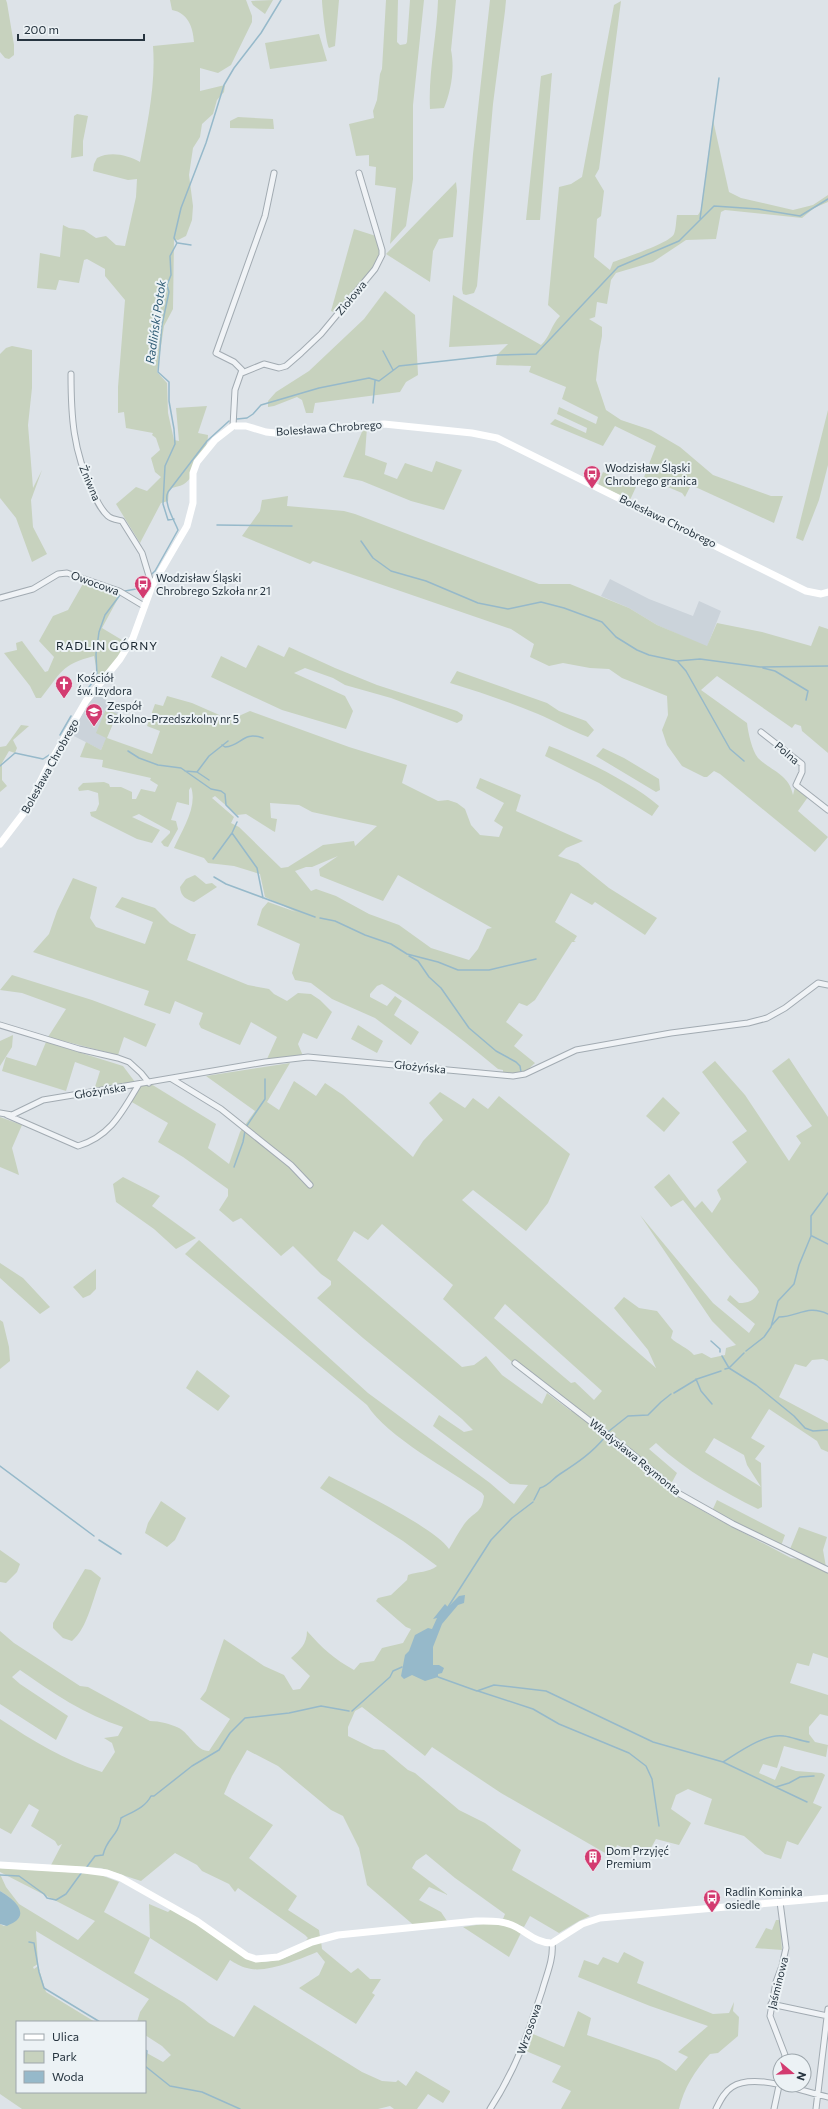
<svg xmlns="http://www.w3.org/2000/svg" width="828" height="2109" font-family="Commissioner,sans-serif">
	<rect width="100%" height="100%" fill="#dde3e8"/>
	<path fill="#cbd3da" d="M610 579 649 599 693 616 699 601 721 611 707 647 657 625 629 608 601 596Z
		M96 693 119 710 101 750 72 735 85 708Z"/>
	<path fill="#c7d2be" fill-rule="evenodd" d="M0 0H6L7 3 14 45V55L9 59 5 58 0 52Z
		M170 0H246L252 16V22L231 65 218 73 200 68V91L225 85 224 92 217 100 213 114 202 124 200 137 193 148 189 175 193 206 192 220 186 236 178 240 174 239 173 309 164 326 157 372 167 383 168 413 174 440 179 441 176 408 207 406 198 433 208 435C208 448 195 477 184 484 179 487 174 486 169 490L168 501 161 503 140 543 116 504 136 487 147 491 161 477 155 472 151 458 160 450 156 438 152 435 153 433 126 428 124 412 118 413V387L125 300 105 276V269L87 259 84 260 79 283 59 280 56 290 37 288 40 253 60 257 63 225 69 228 84 230 96 238 106 236 116 245 125 246 136 197 137 179 128 180 93 171 94 164 97 158C111 151 127 155 140 162 147 125 156 85 153 46L194 42C193 27 188 13 172 10Z
		M273 0 265 14 253 5 251 1Z
		M322 0H339L335 46 329 48C326 43 322 6 322 0Z
		M386 0H398L397 42 400 45 406 44 407 42 410 0H424L413 105V179L406 226 390 244 396 188 375 185 376 167 369 166V155L356 156 349 124 374 118 373 111 377 100 380 74 382 69Z
		M438 0H456L451 50C455 69 451 91 444 108L430 109C428 73 437 36 438 0Z
		M490 0H506L505 11 493 104 477 286 474 293 466 295 463 294 462 289 473 154Z
		M621 1 599 169 595 176 604 191 601 216 597 219 594 257 610 270 613 262C624 258 670 243 674 234 676 229 676 221 677 215H698L701 210 713 120 729 192 741 198 793 210 813 205 828 195V202L814 208 802 218 725 210 721 212 716 239 686 240 653 262 616 273 611 280 607 304 597 302 595 317 589 319 602 327V336L599 352 596 380 606 410 621 420 651 430 680 447 713 475 771 496H783L774 523 691 485 685 497 682 493 644 477 656 446 615 426 603 446 550 424 555 419 586 433 587 428 557 414 559 407 596 424 598 417 562 399 566 387 529 372 531 366 496 365 497 355 508 344 449 347 453 295 541 345C550 337 551 325 560 316L548 305 559 187 571 184 582 177 614 5Z
		M319 34 327 61 270 69 265 43Z
		M552 73 540 220H526L541 76Z
		M77 114 88 116 83 141V156L71 158 74 116Z
		M238 117 273 119 274 129 230 128V121Z
		M456 182 457 191 453 237 439 239 433 251 430 282 386 254Z
		M354 229 376 236 381 254 373 268 336 313 331 311Z
		M385 291 415 315 418 375 406 382 400 392 315 403 313 413H306L302 400 297 397 274 406 268 407V401L276 392 309 371 364 319Z
		M12 346 32 350V388L28 425 33 488 42 470 31 500 33 527 47 554 32 562 16 518 0 498V354L6 348Z
		M828 410V465L819 500 803 541 796 538Z
		M364 427H367L365 455 387 463 384 474 397 479 405 463 432 472 436 461 462 470 444 510 411 501 362 481 343 477Z
		M603 472 636 487 630 500 598 485Z
		M288 496 287 506 344 511 355 514 539 584H570L629 608 657 625 707 646 717 623 762 632 811 646 819 626 828 629V753L802 731 801 726 795 724 792 728 717 676 701 690 747 723C748 732 752 751 758 758 771 771 789 774 793 795L795 787 808 797 798 811 828 837 815 852 720 774 714 771 707 777H704L682 766 667 745 662 730 668 715 667 696 622 678 609 669 590 668 563 663 549 666 530 657 534 644 511 629 313 561 310 564 242 536 260 511 262 500Z
		M84 582 119 593 116 600 121 593 102 628 127 643 120 656 99 681 94 656C60 665 62 672 41 698H36L30 686 4 653 17 650 16 643 22 641 45 672 48 671 54 657 39 641 53 616 68 610Z
		M258 645 284 657 289 647 335 668 377 685 457 711 463 715 462 720 457 723 391 698 345 685 333 678 305 668 294 673 345 696 353 711 346 729 282 710 211 677 221 656 246 668Z
		M457 671 547 703 559 711 586 721 594 730 588 737C571 731 555 721 538 714 509 702 480 692 450 683Z
		M167 696 192 703 233 721 232 719 250 711 349 747 407 765 402 783 438 801 448 800 457 803 465 809 471 825 480 835 499 837 503 827 494 821 504 803 476 788 480 778 521 795 516 811 583 841 566 848 558 856 578 863 609 888 657 918 645 935 595 902 592 905 571 893 555 922 577 936 574 941 576 942H572L535 1000 527 1006 519 1003 506 1022 523 1035 514 1046 535 1063 524 1073H503V1070L498 1069C461 1038 423 1009 382 984L377 986 370 994V997L387 1006 395 996 402 1001 394 1015 419 1032 411 1045 375 1018 332 999 311 983 295 980 292 973 300 944 257 925 262 909 268 902 296 912 265 897 260 874 234 866 208 863 204 858 174 848C182 830 198 807 191 787L189 790V805L177 802 171 820 176 821 178 829 168 847 164 846 161 842 170 833V831L139 814 132 817 160 830 152 843 137 839 91 816 90 812 96 811 99 804 98 793 88 790 79 791 78 788 83 783 104 782 109 784 110 787H121L132 792V799H136L141 789 155 792 158 785 150 780 151 778 102 767 103 760 80 757 86 742 101 750 106 738 96 733 106 709 117 714 107 738 152 754 160 731 147 726 155 704 163 706ZM215 796 237 815 246 814 273 831 275 832 277 819 271 818 270 803 299 805 312 812 377 826 355 846 354 841 323 845 288 867 281 868 239 827 231 823 234 817 212 798ZM338 856 319 869 320 876 383 901 398 875 492 928 487 929 478 949 469 960 431 948 399 925 369 914 336 896 316 889 311 891 295 871 306 867H312Z
		M21 725 29 726 13 740 17 748 15 753 9 751 2 763V780L7 786 0 792V747L6 746Z
		M549 746C583 759 631 782 659 806L652 816 599 783 545 756Z
		M603 748 624 758 659 779 660 790 656 792 596 756Z
		M195 875 206 884 212 883 217 887 194 902C186 899 181 897 180 887L186 879Z
		M73 878 97 887 90 918 96 927 145 944 153 922 115 907 122 897 155 908 170 923 191 934H196L187 960 248 985 269 989 274 994 287 1001 298 993 311 994 320 1000 332 1012 317 1039 303 1033 298 1044 303 1056 268 1060 267 1059 277 1037 251 1022 240 1045 201 1028 199 1024 203 1013 175 1001 170 1014 144 1005 149 991 33 952 49 934 57 911Z
		M12 975 92 1000 156 1024 146 1047 124 1037 118 1055 48 1037 66 1009 22 993 0 990Z
		M358 1025 383 1041 377 1053 351 1039Z
		M13 1035 12 1047 0 1066V1041Z
		M46 1042 123 1066 135 1082 100 1088 95 1087 100 1071 75 1062 66 1091 2 1071 6 1057 36 1066Z
		M789 1058 828 1117V1361L823 1359 812 1360 806 1367 795 1364 779 1397 828 1423V1452L821 1449 817 1441 769 1409 751 1438 765 1446 755 1459 761 1463 762 1507 758 1509C722 1491 686 1471 656 1443L649 1449 677 1473 671 1484 604 1432 606 1422 602 1435 606 1440 669 1491 710 1515 791 1558 798 1559 828 1573V1658L813 1653 809 1666 797 1663 790 1683 828 1695V1716L820 1714 809 1727V1734L815 1742 828 1745 826 1757 784 1746 777 1768 763 1764 759 1773 775 1780 781 1766 796 1771 822 1773 825 1775 813 1803 822 1807 798 1845 787 1841 781 1859 765 1854 744 1836 704 1824 712 1799 688 1789 676 1795 671 1809 691 1823 679 1845 656 1839 646 1857 617 1845 612 1857 501 1793 432 1747 425 1756 362 1707 355 1711 348 1727V1736L374 1749 384 1750 408 1770 415 1773 459 1810 485 1823 521 1850 512 1870 590 1916 579 1921 559 1933 530 1916 524 1927 503 1919 505 1914 455 1878 426 1854 416 1861 412 1868 448 1895 429 1887 419 1900 441 1912 449 1924 417 1928 367 1885 359 1848 343 1816 331 1810 278 1766 247 1750 232 1776 224 1794 273 1825 249 1858 297 1896 288 1910 319 1930 320 1937 306 1940 308 1938 305 1935 238 1888 235 1892 229 1884 202 1871 197 1865 175 1853 141 1881 101 1868 51 1865 62 1844 58 1846 55 1841 31 1826 39 1810 29 1804 11 1834 0 1828V1719C33 1741 64 1760 102 1772L115 1752 112 1743 104 1738 118 1736 123 1727C85 1715 53 1693 20 1670L12 1677 20 1684 68 1716 56 1740 0 1704V1631L14 1643 80 1686 88 1687 150 1721C160 1721 170 1724 179 1728 190 1734 196 1751 209 1751L230 1719 200 1699 206 1691 224 1639 264 1666 284 1675 293 1690 300 1689 310 1676 291 1658C300 1650 307 1644 307 1631 322 1648 334 1659 354 1670L360 1663 374 1661 382 1648 403 1643 411 1629 406 1627 376 1601 378 1598 391 1595 407 1580 408 1575C419 1571 428 1573 437 1566L403 1541 320 1488 329 1476C356 1490 434 1527 449 1549 454 1541 459 1531 465 1523 475 1511 482 1513 484 1496L482 1493C450 1470 387 1437 367 1405L185 1254 199 1240 368 1393 490 1483 514 1504 528 1485 510 1484 433 1426 439 1415 464 1432 473 1430 462 1419 363 1338 317 1298 331 1285V1281L321 1274 293 1246 281 1256 241 1218 233 1222 219 1210 228 1196V1189L183 1157 158 1142 168 1123 130 1101 140 1086 151 1084 216 1124 208 1148 229 1164 240 1132 255 1111 206 1076 290 1063 267 1102 279 1110 294 1081 316 1096 325 1083 343 1095 413 1157 423 1141 443 1120 429 1103 440 1092 465 1108 473 1098 488 1109 499 1096 570 1154 548 1203 526 1231 473 1190 462 1200 656 1368 648 1350 614 1308 624 1297 639 1308 657 1311 673 1331 671 1338C678 1345 687 1347 694 1355L702 1353 711 1358 725 1355 726 1348 736 1345 712 1321 640 1215 713 1303 749 1333 755 1324 727 1300 730 1295 739 1303C748 1303 754 1301 759 1292L757 1288 730 1258 683 1200 671 1207 654 1187 669 1174 695 1208 702 1201 712 1213 721 1199 717 1190 747 1162 732 1142 747 1131 702 1072 715 1061 745 1095 789 1161 801 1143 796 1136 812 1126 772 1071ZM382 1224 453 1285 443 1299 512 1362H518L572 1406 571 1411 547 1393 542 1404 502 1375 486 1356 474 1365 462 1367 337 1260 354 1231 368 1240ZM505 1304 602 1391 594 1400 575 1382 571 1383 494 1318ZM714 1438 744 1455 747 1465 761 1487 705 1452Z
		M663 1097 680 1113 664 1132 646 1116Z
		M0 1117 22 1125 12 1148 19 1175 0 1167Z
		M123 1177 160 1196 152 1206 196 1238 176 1249 154 1229 116 1202 113 1184Z
		M0 1263 23 1278 50 1307 40 1314 0 1278Z
		M96 1269V1289L90 1295 83 1298 73 1287Z
		M0 1320 3 1322 9 1347 10 1361 0 1369Z
		M197 1370 230 1396 218 1411 186 1388Z
		M717 1500 785 1535 781 1546 712 1511Z
		M161 1501 186 1518 175 1540 167 1547 145 1533 148 1523Z
		M799 1527 827 1537 823 1550 826 1567 790 1549Z
		M0 1550 20 1564 17 1572 6 1583 0 1582Z
		M85 1569 91 1570 101 1578C93 1597 88 1628 72 1641L63 1638 53 1628V1623Z
		M0 1868 98 1874 119 1882 104 1912 150 1938 149 1904 168 1912 171 1909 202 1926 250 1960 265 1962 282 1959 321 1941 322 1949 351 1973 358 1968 370 1979H381L372 1993 375 1995 356 2024 299 1988 319 1975 325 1962 317 1952C300 1959 265 1974 247 1968 241 1967 235 1963 230 1960L217 1981 150 1938 134 1973 184 2003 209 2023 234 2037 254 2005 362 2072 382 2081 396 2082 398 2080 406 2086 416 2071 450 2091V2092L443 2103 428 2094 417 2109H394L390 2106 378 2109H22L0 2094V1924L4 1926 18 1919C22 1906 10 1897 0 1891V1874L6 1887 19 1904 78 1940 95 1921 0 1872ZM36 1931 149 1999 140 2012 137 2022H145V2035L162 2046 171 2055 163 2062 145 2052V2092H17V2022H95L46 1992 38 1966 34 1969 33 1967 38 1964Z
		M776 1920H780L782 1950 755 1948 766 1928 772 1930Z
		M490 1923 507 1925 521 1933 509 1957 463 1927Z
		M624 1952 644 1962 637 1983 713 2014 729 2013 734 2002 733 2011 739 2017 738 2036 718 2053 710 2054C695 2070 684 2088 679 2109H561L571 2091 552 2082 561 2066 526 2051 533 2034 564 2047 578 2011 591 2018 587 2035 659 2060 676 2071 688 2057 678 2052 708 2026 650 2006 578 1977 584 1960 598 1965 603 1957 618 1963Z"/>
	<path fill="#96b9ca" d="M465 1595 464 1603 458 1605 442 1624 433 1647V1665H439L444 1668 442 1673 438 1674V1677L425 1681 412 1675 404 1679 401 1676 405 1655 409 1651 415 1635 428 1628 432 1629 437 1618 433 1619 445 1604 448 1607 459 1596Z
		M0 1891C7 1895 27 1908 18 1919 16 1922 10 1924 7 1926L0 1924Z"/>
	<g fill="none" stroke-linecap="round" stroke-linejoin="round">
		<path stroke="#96b9ca" stroke-width="1.5" d="M700 219 719 78
			M178 243 191 245
			M383 351 393 370
			M373 403 375 381
			M237 419 247 418 253 414 261 405 319 388 369 378 379 381 399 366 498 355 536 354 618 267 679 241 714 206 758 209 800 216 828 199
			M174 519 168 520 163 504 165 466 175 444 174 429 169 401V382L158 372 162 325 169 292 167 285 171 275 170 256 177 243 174 238 181 208 206 143 224 85 234 68 261 33 281 0
			M217 525 292 526
			M361 541 373 558 391 571 426 581 478 603 508 609 541 602 564 608 602 622 616 637 637 650 649 655 677 661 700 659 760 667 828 666
			M678 662 686 671 730 749 744 761
			M763 668 775 671 808 691 806 700
			M84 694 97 676 96 654 99 632 105 615 120 595 125 591 136 589 155 571 178 530C174 520 163 502 168 492L207 441 229 421
			M60 735 71 716
			M222 745 225 747C243 745 242 731 263 738
			M128 751 139 758 158 765 181 768 211 789 221 791 225 794 226 805 238 817
			M0 766 15 753 43 759 49 755
			M185 771 197 772 209 756 228 741
			M197 772 209 780
			M237 822 232 833 257 868 263 898
			M213 859 232 833
			M214 877 226 884 315 917
			M320 918 335 921 365 935 391 944 407 954 438 962 458 970H489L536 959
			M409 956 418 961 429 977 441 988 469 1028 496 1051 516 1062 520 1066 521 1072
			M246 1127 265 1099V1079
			M234 1167 243 1142 245 1131
			M812 1236 828 1244
			M772 1325 779 1317C798 1317 807 1304 828 1314
			M711 1341 720 1349V1352
			M746 1351 764 1337 771 1327 778 1301 794 1284 799 1265 811 1236V1216L828 1193
			M722 1356 729 1368 756 1385 794 1416 805 1428 813 1431 828 1430
			M725 1369 729 1368 744 1353
			M696 1379 701 1391 712 1404
			M674 1393 697 1379 721 1371
			M609 1431 628 1416 648 1415 661 1402 671 1394
			M0 1466 94 1536
			M534 1500 540 1488C550 1485 552 1479 560 1474 577 1463 592 1453 605 1437
			M99 1540 121 1554
			M448 1607 491 1540 512 1518 533 1502
			M438 1677 477 1691 494 1685 546 1691 653 1742 723 1762 807 1802
			M478 1691 533 1709 559 1724 629 1753 646 1766 652 1779 659 1826
			M352 1711 390 1677 393 1671 402 1667
			M723 1762C739 1752 765 1733 784 1736 792 1737 801 1741 809 1742
			M776 1787 789 1783 800 1777 814 1776
			M86 1868 95 1856 103 1855C107 1837 118 1837 121 1818 132 1812 145 1808 151 1796H154L192 1766 219 1750 230 1733 245 1718 289 1713 321 1706 349 1711
			M0 1875 19 1876 44 1894 47 1898 56 1900 66 1894 82 1872
			M29 1942 34 1943 39 1972 44 1988 100 2022
			M145 2050 147 2051 145 2066 170 2086 202 2092 240 2109"/>
		<g stroke="#a2abb2" stroke-width="7">
			<path id="street" d="M242 373 264 364 279 368 286 366 301 353 321 334 375 269 382 255V250L359 173
				M71 374C71 416 73 451 92 490 96 499 100 509 108 516 111 519 118 520 122 521L142 553 152 586
				M233 426 235 390 242 370 234 362 216 353 265 216 274 173
				M0 598 33 589 58 574 67 573 119 591 144 606
				M761 732 802 764V772L796 785 828 810
				M0 1025 79 1049 118 1058 129 1062 141 1073 149 1083
				M172 1079 221 1109 291 1165 310 1185
				M0 1113 12 1115 43 1100 73 1095 265 1062 308 1057 513 1076 525 1074 576 1050 671 1033 748 1023 767 1018 785 1008 818 983 828 985
				M7 1115 78 1146C111 1136 122 1112 139 1084
				M515 1363 630 1452 678 1493 733 1524 828 1570
				M780 1902 786 1948 782 1966 776 1982 770 2016 785 2055 784 2061
				M771 2004 828 2016
				M490 2109C516 2069 527 2036 542 1991 546 1976 554 1959 552 1943
				M716 2109C720 2101 724 2092 732 2087 755 2072 803 2092 828 2097
				M774 2109 780 2081
				M816 2109 828 2009"/>
		</g>
		<use href="#street" stroke="#f0f3f6" stroke-width="5"/>
		<path stroke="#fff" stroke-width="7" d="M0 844 26 810 47 768 86 701 120 659 133 638 152 586 187 526 193 503V473L197 462 215 440 233 426H246L266 432 275 433 384 424 472 433 497 438 806 591 821 594 828 592
			M0 1865 84 1870 107 1873 121 1878 197 1921 247 1956 256 1959 278 1957 312 1942 338 1935 476 1921C490 1921 503 1920 516 1927 529 1934 537 1943 552 1943L582 1924 600 1918 828 1898"/>
	</g>
	<defs>
		<g id="bus-pin" transform="scale(0.9)"><path d="M0 17L-7.5 6A9.5 9.5 0 1 1 7.5 6Z" fill="#d33b70" stroke="#ecf2f5"/><path d="M-5-6H5V4H4V6H2V4H-2V6H-4V4H-5ZM-3.5-4V0h7V-4ZM-3.5 1.2v1.5H-2V1.2ZM2 1.2v1.5H3.5V1.2Z" fill="#fff"/></g>
		<g id="church-pin" transform="scale(0.9)"><path d="M0 17L-7.5 6A9.5 9.5 0 1 1 7.5 6Z" fill="#d33b70" stroke="#ecf2f5"/><path d="M-1.2-6h2.4v3.5h3.3v2.4h-3.3V6h-2.4V-.1h-3.3v-2.4h3.3Z" fill="#fff"/></g>
		<g id="school-pin" transform="scale(0.9)"><path d="M0 17L-7.5 6A9.5 9.5 0 1 1 7.5 6Z" fill="#d33b70" stroke="#ecf2f5"/><path d="M0-5L7-2L0 1L-7-2ZM-4 1L0 2.5L4 1V4Q0 6-4 4Z" fill="#fff"/></g>
		<g id="building-pin" transform="scale(0.9)"><path d="M0 17L-7.5 6A9.5 9.5 0 1 1 7.5 6Z" fill="#d33b70" stroke="#ecf2f5"/><path d="M-4-6H4V6H1V3H-1V6H-4ZM-2.5-4.3h1.7v1.8h-1.7ZM.8-4.3h1.7v1.8H.8ZM-2.5-1h1.7V.8h-1.7ZM.8-1h1.7V.8H.8Z" fill="#fff"/></g>
	</defs>
	<g fill-rule="evenodd">
		<use href="#bus-pin" x="592" y="474"/>
		<use href="#bus-pin" x="143" y="584"/>
		<use href="#church-pin" x="64" y="684"/>
		<use href="#school-pin" x="94" y="712"/>
		<use href="#building-pin" x="593" y="1857"/>
		<use href="#bus-pin" x="712" y="1898"/>
	</g>
	<g text-anchor="middle" stroke-width="4" stroke-linejoin="round" paint-order="stroke">
		<g font-size="11" fill="#26343f" stroke="#ecf2f5">
			<text transform="translate(351 298) rotate(-50)" y="4">Ziołowa</text>
			<text transform="translate(329 428) rotate(-4)" y="4">Bolesława Chrobrego</text>
			<text transform="translate(90 483) rotate(67)" y="4">Żniwna</text>
			<text transform="translate(668 521) rotate(26)" y="4">Bolesława Chrobrego</text>
			<text transform="translate(95 583) rotate(20)" y="4">Owocowa</text>
			<text transform="translate(787 753) rotate(40)" y="4">Polna</text>
			<text transform="translate(50 766) rotate(-61)" y="4">Bolesława Chrobrego</text>
			<text transform="translate(420 1067) rotate(6)" y="4">Głożyńska</text>
			<text transform="translate(100 1091) rotate(-9)" y="4">Głożyńska</text>
			<text transform="translate(635 1457) rotate(39)" y="4">Władysława Reymonta</text>
			<text transform="translate(778 1983) rotate(-76)" y="4">Jaśminowa</text>
			<text transform="translate(529 2029) rotate(-71)" y="4">Wrzosowa</text>
		</g>
		<g font-size="11" fill="#26343f" stroke="#ecf2f5" text-anchor="start">
			<text x="605" y="472">Wodzisław Śląski<tspan x="605" dy="13">Chrobrego granica</tspan></text>
			<text x="156" y="582">Wodzisław Śląski<tspan x="156" dy="13">Chrobrego Szkoła nr 21</tspan></text>
			<text x="77" y="682">Kościół<tspan x="77" dy="13">św. Izydora</tspan></text>
			<text x="107" y="710">Zespół<tspan x="107" dy="13">Szkolno-Przedszkolny nr 5</tspan></text>
			<text x="606" y="1855">Dom Przyjęć<tspan x="606" dy="13">Premium</tspan></text>
			<text x="725" y="1896">Radlin Kominka<tspan x="725" dy="13">osiedle</tspan></text>
		</g>
		<g font-size="12" font-style="italic" fill="#2e5b74" stroke="#ecf2f5">
			<text transform="translate(156 322) rotate(-82)" y="4">Radliński Potok</text>
		</g>
		<g font-size="12" letter-spacing="1" fill="#18252f" stroke="#ecf2f5">
			<text x="107" y="650">RADLIN GÓRNY</text>
		</g>
	</g>
	<rect x="16" y="2021" width="130" height="72" fill="#ecf2f5" stroke="#9da6ac"/>
	<rect x="24" y="2034" width="20" height="6" fill="#ffffff" stroke="#9da6ac"/>
	<text x="52" y="2041" font-size="12" fill="#26343f">Ulica</text>
	<rect x="24" y="2051" width="20" height="12" fill="#c7d2be" stroke="#9da6ac"/>
	<text x="52" y="2061" font-size="12" fill="#26343f">Park</text>
	<rect x="24" y="2071" width="20" height="12" fill="#96b9ca" stroke="#9da6ac"/>
	<text x="52" y="2081" font-size="12" fill="#26343f">Woda</text>
	<g transform="translate(792 2073) rotate(109)"><circle r="19" fill="#ecf2f5" stroke="#9da6ac"/>
	<path d="M0-3L7 15L0 10L-7 15Z" fill="#d33b70"/>
	<text y="-6" font-size="11" font-weight="bold" text-anchor="middle" fill="#26343f">N</text>
	</g>
	<path d="M18 34v6h126v-6" fill="none" stroke="#26343f" stroke-width="2"/>
	<text x="24" y="34" font-size="12" fill="#26343f" stroke="#ecf2f5" stroke-width="3" paint-order="stroke">200 m</text>
</svg>
